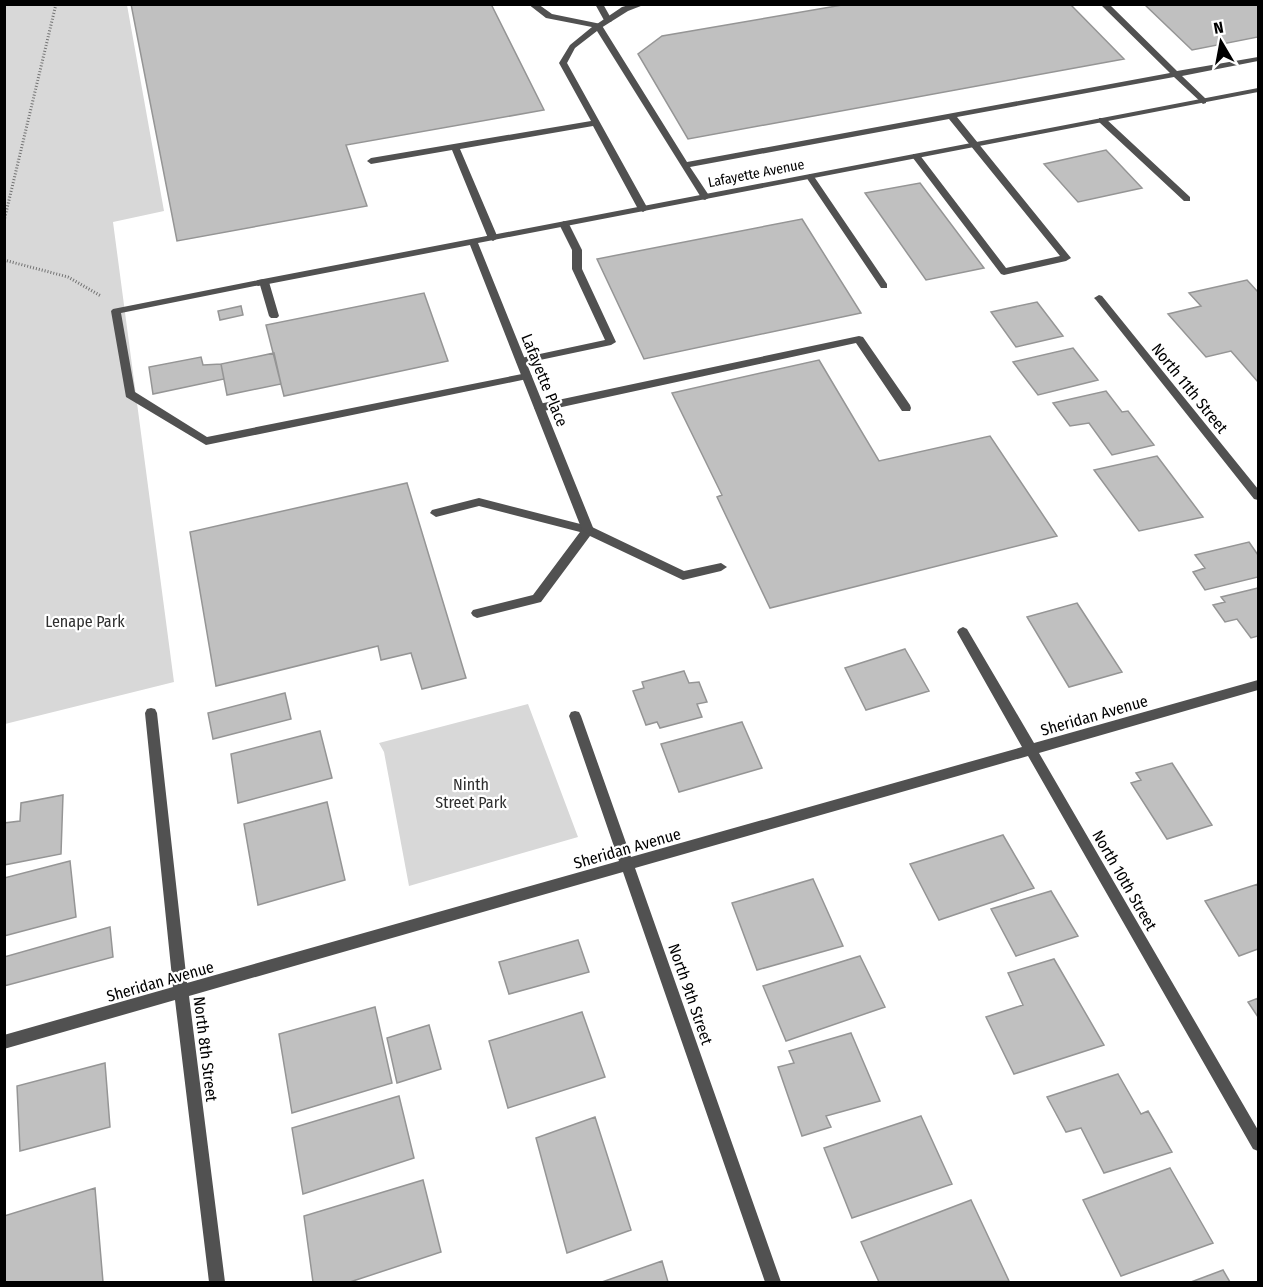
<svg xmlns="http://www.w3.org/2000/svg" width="1263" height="1287" font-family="'Fira Sans Condensed',sans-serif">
	<rect width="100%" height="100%" fill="#fff"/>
	<path fill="#d8d8d8" d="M4 5H127L164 211 113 222 174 682 5 724Z
		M528 704 578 837 409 886 384 752 379 743Z"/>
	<path fill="#c0c0c0" stroke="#959595" stroke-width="1.5" d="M131 4H491L544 110 346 145 367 206 177 241Z
		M848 4H1070L1124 59 688 139 638 54 662 36Z
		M1144 4H1258V37L1192 50Z
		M1106 150 1142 188 1078 202 1044 164Z
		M920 183 984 268 926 280 865 193Z
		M802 219 861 313 644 359 597 259Z
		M1247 280 1258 292V382L1231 351 1206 357 1168 314 1201 306 1189 293Z
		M424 293 448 361 284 396 266 325Z
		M1037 302 1063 336 1016 347 991 312Z
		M241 306 243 315 220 320 218 311Z
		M1073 348 1098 380 1038 395 1013 362Z
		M274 353 281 384 227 395 221 364Z
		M201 357 203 365 221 364 224 379 153 394 149 367Z
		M819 360 879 461 990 436 1057 536 770 608 717 497 722 495 672 393Z
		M1106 391 1122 412 1128 411 1154 445 1112 455 1089 423 1070 426 1053 403Z
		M1157 456 1203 517 1139 531 1094 470Z
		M407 483 466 678 422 689 411 653 381 660 378 646 216 686 190 532Z
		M1249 542 1258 555V577L1205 590 1193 572 1205 568 1195 555Z
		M1258 588V636L1251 638 1237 619 1225 622 1213 605 1225 602 1221 597Z
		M1077 603 1122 672 1069 687 1027 617Z
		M905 649 929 691 866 710 845 668Z
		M684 671 689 683 699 682 707 702 697 704 702 717 660 728 657 722 646 725 633 691 644 688 642 682Z
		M285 693 291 719 213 739 208 713Z
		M742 722 762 768 679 792 661 744Z
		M320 731 332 778 238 803 231 754Z
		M1172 763 1212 825 1167 839 1131 783 1141 780 1136 773Z
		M63 795 61 854 4 865V823L20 821 21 803Z
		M327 802 345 880 258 905 244 824Z
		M1003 835 1034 888 939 920 910 864Z
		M70 861 76 917 4 936V878Z
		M813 879 843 946 757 970 732 903Z
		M1258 884V949L1239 956 1205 901Z
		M1051 891 1078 936 1016 956 991 909Z
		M110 927 113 957 4 986V957Z
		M578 940 589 972 509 994 499 962Z
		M860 956 885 1007 786 1041 763 986Z
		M1054 959 1104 1045 1014 1074 986 1017 1023 1005 1008 973Z
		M1258 998V1017L1248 1002Z
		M375 1007 392 1083 292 1113 279 1034Z
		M582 1012 605 1077 508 1108 489 1041Z
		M429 1025 441 1069 397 1083 387 1038Z
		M851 1033 880 1101 826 1116 831 1127 802 1136 778 1067 794 1063 789 1051Z
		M105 1063 110 1127 20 1151 17 1086Z
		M1118 1074 1141 1114 1148 1111 1172 1152 1104 1173 1081 1128 1066 1132 1047 1097Z
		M399 1096 414 1158 303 1194 292 1128Z
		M921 1116 952 1184 852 1218 824 1148Z
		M595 1117 631 1230 567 1253 536 1138Z
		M1170 1168 1213 1243 1121 1276 1083 1200Z
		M423 1180 441 1252 350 1282H313L304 1216Z
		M95 1188 103 1282H4V1216Z
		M971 1200 1009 1281 879 1282 861 1242Z
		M662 1261 668 1282H602Z
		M1223 1270 1230 1282H1191Z"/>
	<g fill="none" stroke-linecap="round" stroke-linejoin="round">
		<path stroke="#737373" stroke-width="3" stroke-dasharray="1 2" stroke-linecap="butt" d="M4 221 56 4
			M4 260 68 277 101 296"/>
		<path fill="#515151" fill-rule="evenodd" d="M528 4H538L552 14 601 24 687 162 1170 73 1100 4H1109L1177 71 1258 57V61L1182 76 1206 99V103L1203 104 1174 77 957 117 1071 258 1066 261 1004 275 1001 274 913 158V154H919L1006 268 1060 256 949 119 690 167 710 197 705 200 702 199 597 31 575 48 567 63 648 209 643 212 638 209 593 126 460 149 498 238 493 241 488 238 452 150 371 164 367 161 371 158 591 121 559 63 570 45 592 27 546 18Z
			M595 4H603L612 20 611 22H605Z
			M1099 118H1105L1190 197V201H1184L1099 122Z
			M810 174 813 175 887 284V288H881L806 177Z
			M564 221 569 224 582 250V269L616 342 611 345 521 364 517 363 516 361 521 358 605 340 572 269V250L559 224Z
			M264 279 269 282 279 316 277 318H271L269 316 260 285 121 313 135 392 207 437 527 373 532 376 527 379 206 445 126 397 111 311 113 309Z
			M859 336 863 337 910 405 911 408 910 411H902L856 343 539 412 534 408 539 404Z
			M479 498 592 527 684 571 721 563 727 567 721 571 683 580 590 536 541 602 477 618 473 616 471 613 473 610 533 595 580 532 479 506 436 517 430 513 432 510Z"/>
		<path fill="#515151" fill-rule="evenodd" d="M632 4H646L628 11 601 28 594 26 622 7Z
			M1258 88V92L478 243 594 530 588 534 582 530 470 245 258 286 253 283 258 280Z
			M1099 295 1102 296 1258 489V500L1254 499 1096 300 1094 298Z
			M963 627 967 629 1034 743 1258 680V690L1039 753 1258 1130V1151L1253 1149 1028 756 635 868 781 1282H765L623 872 189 996 225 1282H209L175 1000 4 1049V1035L173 987 145 713 147 709 151 708 155 709 157 713 187 983 619 861 569 716 571 712 575 711 579 712 581 716 631 857 1022 747 957 632 959 629Z"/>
	</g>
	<g text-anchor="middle" stroke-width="4.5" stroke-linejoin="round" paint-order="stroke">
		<g font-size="14" fill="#000" stroke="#fff">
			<text transform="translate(756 173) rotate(-11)" y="5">Lafayette Avenue</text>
		</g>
		<g font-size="16" fill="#000" stroke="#fff">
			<text transform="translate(545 380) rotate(68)" y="6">Lafayette Place</text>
			<text transform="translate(1190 388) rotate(51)" y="6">North 11th Street</text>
			<text transform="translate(1094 715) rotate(-16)" y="6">Sheridan Avenue</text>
			<text transform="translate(627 848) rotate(-16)" y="6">Sheridan Avenue</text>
			<text transform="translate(1125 880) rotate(60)" y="6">North 10th Street</text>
			<text transform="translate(160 981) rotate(-16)" y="6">Sheridan Avenue</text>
			<text transform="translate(691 994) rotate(71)" y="6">North 9th Street</text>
			<text transform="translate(206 1049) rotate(83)" y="6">North 8th Street</text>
		</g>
		<g font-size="16" fill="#2f2f2f" stroke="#fff">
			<text x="85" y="627">Lenape Park</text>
			<text x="471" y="790">Ninth<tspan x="471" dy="18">Street Park</tspan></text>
		</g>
	</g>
	<rect width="1263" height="1287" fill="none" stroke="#000000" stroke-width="12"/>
	<g transform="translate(1221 42) rotate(350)" stroke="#ffffff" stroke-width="4.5" paint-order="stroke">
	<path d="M0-4.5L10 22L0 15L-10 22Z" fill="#000000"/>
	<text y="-9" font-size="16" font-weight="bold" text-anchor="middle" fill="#000000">N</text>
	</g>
</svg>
